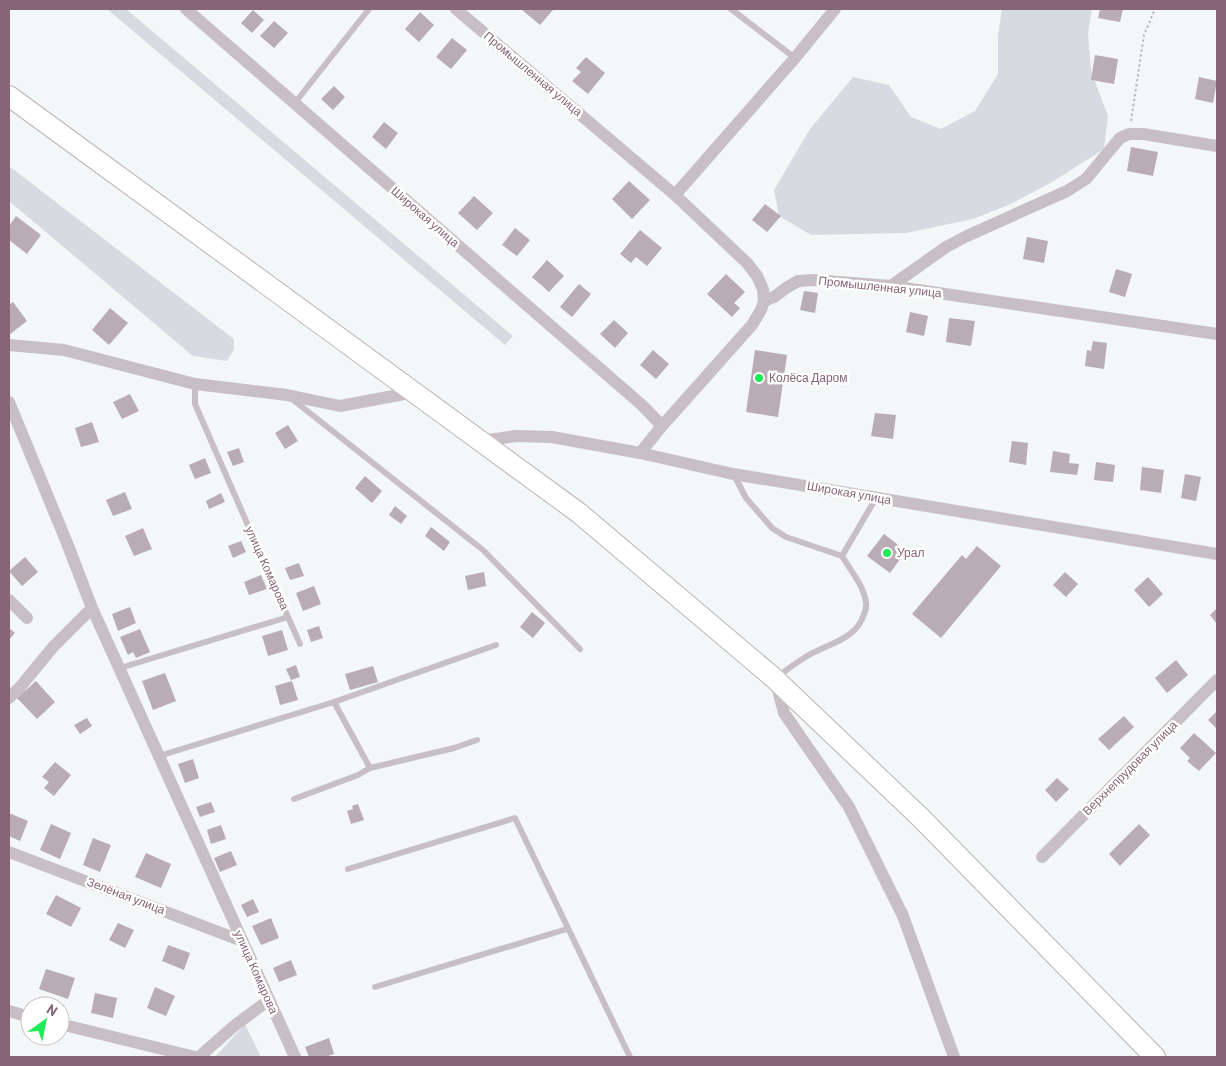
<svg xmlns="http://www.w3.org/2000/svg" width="1226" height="1066" font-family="Barlow,sans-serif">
	<rect width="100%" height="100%" fill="#f3f7f7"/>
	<path fill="#d7dbe1" d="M107 9H126L513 336 505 345Z
		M1002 9H1092L1088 33 1091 71 1108 116 1104 149 1052 182 1011 204 973 219 906 233 811 235 779 216 774 190 810 129 853 77 889 85 911 117 941 129 975 111 998 74V35Z
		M9 166 234 339V349L227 361 193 356 9 201Z
		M245 1024 261 1057H215Z"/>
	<path fill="#baacb4" d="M523 9H551L553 10 540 25 522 10Z
		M1100 9H1123L1120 22 1098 18Z
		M253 10 264 20 252 33 241 23Z
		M420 12 434 25 419 42 405 29Z
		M274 21 288 33 274 48 260 36Z
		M452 38 467 50 451 69 436 57Z
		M1095 55 1118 59 1114 84 1091 80Z
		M586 57 605 73 588 94 572 81 581 72 576 68Z
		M1199 77 1217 81 1213 103 1195 99Z
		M334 86 345 97 333 110 321 99Z
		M384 122 398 133 386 149 372 137Z
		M1131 147 1158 152 1153 176 1127 171Z
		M629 181 650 200 632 219 612 199Z
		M474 196 493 213 477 230 458 213Z
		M765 204 781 216 767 232 752 220Z
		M16 216 41 235 27 254 9 240V226Z
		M515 228 530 240 517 256 502 245Z
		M640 230 662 248 647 266 636 257 631 263 620 254Z
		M1027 237 1048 241 1044 263 1023 259Z
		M547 260 564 276 549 292 532 277Z
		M1116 269 1132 274 1125 297 1109 292Z
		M726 274 745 292 734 303 740 308 732 317 707 294Z
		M579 284 591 294 572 317 560 307Z
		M804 291 818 293 815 313 800 310Z
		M13 302 27 321 9 335V305Z
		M110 308 128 323 109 345 92 330Z
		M910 312 928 316 924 336 906 332Z
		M949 318 975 321 971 346 946 342Z
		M614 320 628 333 615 348 600 334Z
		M1093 341 1107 343 1104 369 1085 366 1087 350 1091 351Z
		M653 350 669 364 656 379 640 365Z
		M755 350 787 355 778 417 746 412Z
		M130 394 139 411 122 419 113 402Z
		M875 413 896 415 893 439 871 436Z
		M92 422 99 442 81 447 75 428Z
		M288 425 298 441 285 449 275 433Z
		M1012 441 1028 443 1026 465 1009 462Z
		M239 448 244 462 233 466 227 452Z
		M1053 451 1070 454 1069 463 1079 464 1077 475 1050 472Z
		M205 458 211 473 195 479 189 465Z
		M1096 462 1115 465 1113 482 1094 480Z
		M1142 467 1164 470 1161 493 1140 490Z
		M1185 474 1201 477 1196 501 1181 498Z
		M365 476 382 491 372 503 355 488Z
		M125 492 132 509 113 516 106 500Z
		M221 493 225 502 209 509 206 501Z
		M395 506 407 516 401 524 389 515Z
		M431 527 450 542 444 551 425 536Z
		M143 528 152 549 134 556 125 536Z
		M884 534 906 551 890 573 867 556Z
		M241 541 246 552 233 558 228 546Z
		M977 546 1001 566 941 638 912 614 962 555 966 559Z
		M25 557 38 572 22 586 9 571Z
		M299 563 304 576 290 580 285 568Z
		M484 572 486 586 468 590 465 576Z
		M1065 572 1078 584 1066 597 1053 585Z
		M261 575 267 589 249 595 244 582Z
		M1148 577 1163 594 1149 607 1134 590Z
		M314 586 321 604 303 611 296 593Z
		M130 607 136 623 118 631 112 614Z
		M1217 608V624L1210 615Z
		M532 612 545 623 533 638 520 627Z
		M319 626 323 638 311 642 307 630Z
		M9 628 15 633 9 640Z
		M140 629 150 652 136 658 133 652 128 655 120 637Z
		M282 630 288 650 268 656 262 636Z
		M1176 660 1188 675 1167 693 1155 678Z
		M296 665 300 677 291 680 286 669Z
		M373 666 378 682 350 690 345 674Z
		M165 673 176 701 153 710 142 681Z
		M36 681 55 702 37 719 17 698Z
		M292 681 298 700 280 705 275 686Z
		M1217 711V729L1208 720Z
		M1124 716 1134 727 1109 750 1098 739Z
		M87 718 92 726 80 734 74 725Z
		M1194 733 1216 753 1199 771 1187 761 1190 758 1180 748Z
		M193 759 199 778 185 783 178 764Z
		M55 762 71 775 54 796 44 788 49 782 42 777Z
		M1057 778 1069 789 1056 802 1045 790Z
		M211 802 215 812 200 817 196 807Z
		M358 804 364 820 351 824 347 811 353 809 352 806Z
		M9 813 28 821 20 841 9 836Z
		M51 824 71 833 60 859 40 850Z
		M1139 824 1150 835 1120 866 1109 854Z
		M221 825 226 839 211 844 207 830Z
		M93 838 111 845 100 872 83 865Z
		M231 851 237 865 220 872 214 858Z
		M146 853 171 864 161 888 135 877Z
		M56 895 81 908 71 927 46 914Z
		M253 899 259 912 247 917 241 905Z
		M271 918 279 938 261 945 252 926Z
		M118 923 134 930 125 948 109 940Z
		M168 945 190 953 184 970 162 961Z
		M291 960 297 975 279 982 273 968Z
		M46 969 75 978 68 999 39 989Z
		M155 987 175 996 166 1016 147 1008Z
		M95 993 117 998 113 1018 91 1013Z
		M329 1038 334 1054 325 1057H309L305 1047Z"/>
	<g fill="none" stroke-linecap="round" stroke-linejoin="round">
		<g stroke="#bcb3b8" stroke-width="22">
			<path id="primary" d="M9 96 579 513 775 679 921 818 1155 1057"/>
		</g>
		<path stroke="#bfb9bd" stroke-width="2" stroke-dasharray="2.5 2.5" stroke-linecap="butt" d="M1131 121 1144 35 1155 9"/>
		<path stroke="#c8bfc4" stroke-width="6" d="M731 9 795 58
			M294 104 369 9
			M292 399 483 550 580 649
			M734 475 746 498 772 528 786 537 842 556
			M288 617 300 644
			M120 668 288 617 195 404V384
			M776 678C785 671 794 664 804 658 825 644 856 641 864 614 865 611 867 607 866 603 864 586 851 571 842 556L876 498
			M334 702 370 768
			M159 756 334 702 496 645
			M294 799 358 775 370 768 454 748 477 740
			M348 869 515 818 630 1057
			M375 987 567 929"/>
		<path stroke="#c8bfc4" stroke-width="12" d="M186 9 643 406 662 426
			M456 9 675 195 747 263 757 276 763 289 764 301 761 310 752 325 662 426 640 453
			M675 195 795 58 835 9
			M891 286 946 247 967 236 1067 191 1086 179 1120 138 1129 134H1143L1217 146
			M764 301 774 297 786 288 798 281 813 280 891 286 1217 334
			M9 345 64 350 195 384 287 395 340 406 415 392
			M9 402 67 543 92 608 295 1057
			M482 441 516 436 552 437 640 453 733 474 1217 554
			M9 600 27 618
			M776 682 784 713 849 807 903 916 954 1057
			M9 698 21 686 53 647 92 608
			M9 852 242 941
			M1042 857 1217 680
			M9 1011 30 1017
			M60 1024 195 1057
			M199 1057 234 1026 269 1000"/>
		<use href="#primary" stroke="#fff" stroke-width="20"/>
	</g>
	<g fill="#20ea56" stroke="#fff" stroke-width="2">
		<circle cx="759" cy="378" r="5"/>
		<circle cx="887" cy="553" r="5"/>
	</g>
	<g text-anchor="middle" stroke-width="5" stroke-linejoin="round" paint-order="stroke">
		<g font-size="12" fill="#866576" stroke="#fff">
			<text transform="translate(533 74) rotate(40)" y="4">Промышленная улица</text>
			<text transform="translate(425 217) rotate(41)" y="4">Широкая улица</text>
			<text transform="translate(880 287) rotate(6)" y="4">Промышленная улица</text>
			<text transform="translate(849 493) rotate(10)" y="4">Широкая улица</text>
			<text transform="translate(267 568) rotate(66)" y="4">улица Комарова</text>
			<text transform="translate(1130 768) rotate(-45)" y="4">Верхнепрудовая улица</text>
			<text transform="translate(126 896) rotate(21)" y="4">Зелёная улица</text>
			<text transform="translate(256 972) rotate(66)" y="4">улица Комарова</text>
		</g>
		<g font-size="12" fill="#866576" stroke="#fff" text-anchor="start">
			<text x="769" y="382">Колёса Даром</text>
			<text x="897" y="557">Урал</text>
		</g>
	</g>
	<rect width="1226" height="1066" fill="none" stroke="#866576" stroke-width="20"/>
	<g transform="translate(45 1021) rotate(33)"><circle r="24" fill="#ffffff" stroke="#cfc1c8"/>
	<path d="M0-4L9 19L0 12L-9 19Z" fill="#20ea56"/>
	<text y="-8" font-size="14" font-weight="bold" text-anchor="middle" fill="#866576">N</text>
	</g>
</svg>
